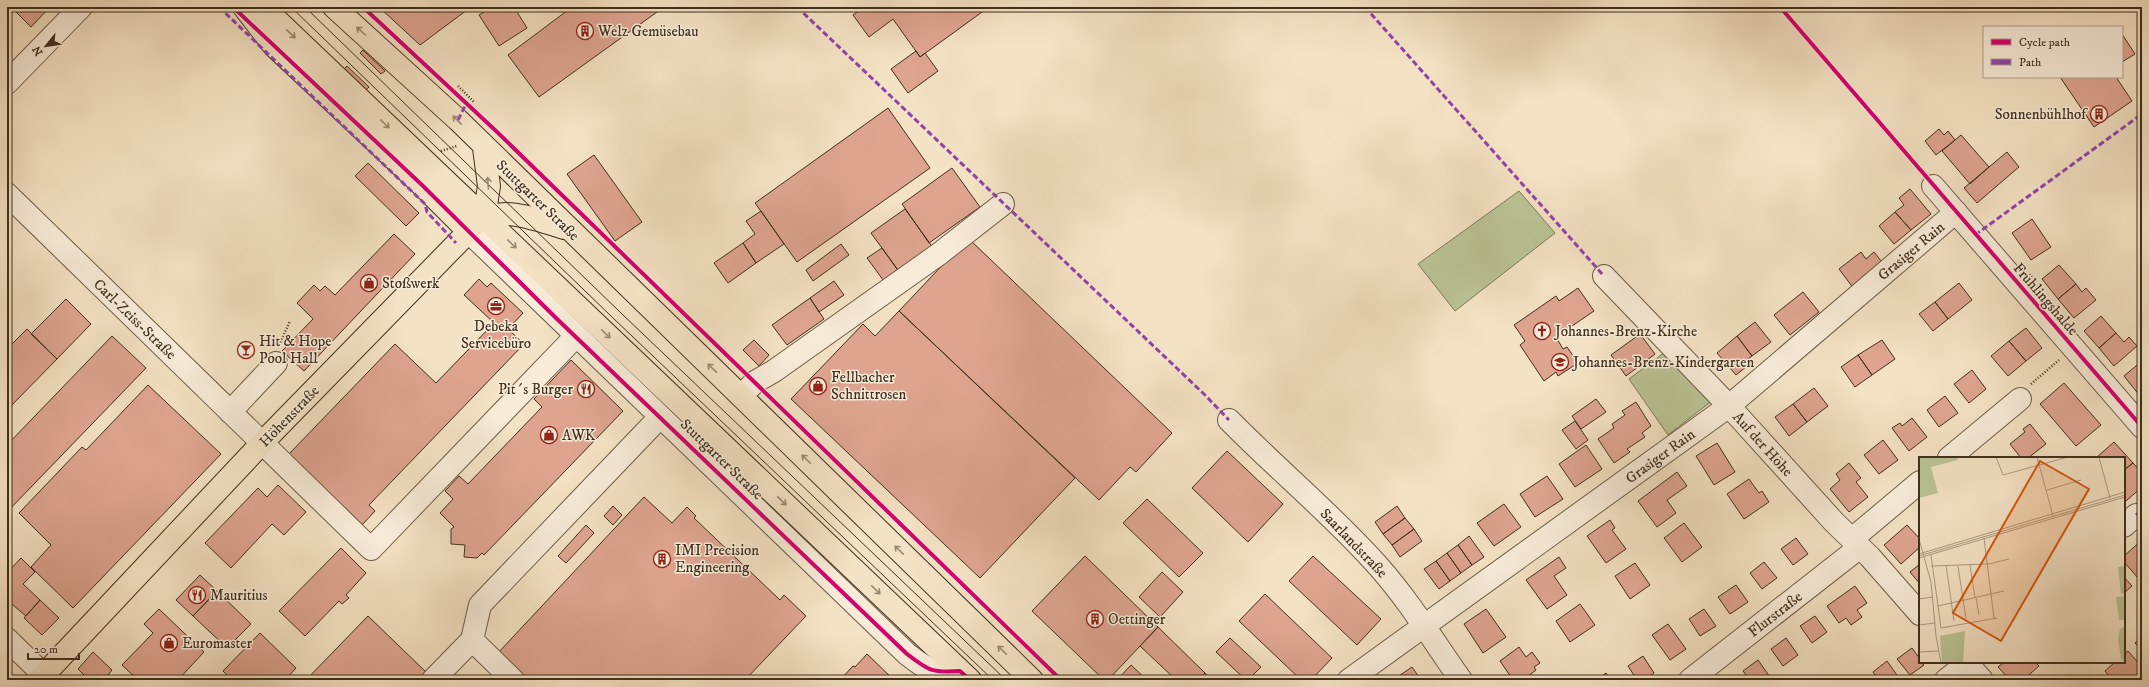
<svg xmlns="http://www.w3.org/2000/svg" width="2149" height="687" font-family="'IM FELL DW Pica',serif">
	<rect width="100%" height="100%" fill="#f4e2c4"/>
	<filter id="stains"><feTurbulence type="fractalNoise" baseFrequency=".005" numOctaves="4"/><feColorMatrix values="0 0 0 0 .2 0 0 0 0 .09 0 0 0 0 .02 0 0 0 .5 -.17"/></filter>
	<radialGradient id="worn" r=".72"><stop offset=".6" stop-color="#630" stop-opacity="0"/><stop offset="1" stop-color="#630" stop-opacity=".3"/></radialGradient>
	<path fill="#bac395" stroke="#7c7959" d="M1519 191 1555 233 1455 311 1418 264Z
		M1665 352 1713 400 1668 435 1629 379Z"/>
	<path fill="#dea490" stroke="#3f2f1d" d="M11 7H50L31 27Z
		M379 7H471L420 45Z
		M492 7H514L527 28 499 46 479 15Z
		M572 7H664L539 97 508 55Z
		M864 7H989L920 57 893 19 869 37 853 15Z
		M2122 34 2135 54 2122 62Z
		M363 50 385 71 381 74 360 53Z
		M916 51 920 57 925 53 938 71 908 93 891 69Z
		M347 66 369 87 366 90 344 69Z
		M2060 77H2116L2132 101 2094 127Z
		M888 108 930 168 797 262 755 203Z
		M1939 129 1944 135 1948 131 1955 140 1936 155 1925 141Z
		M1961 135 1989 167 1970 184 1942 151Z
		M2007 152 2019 167 1977 203 1964 188Z
		M594 155 642 222 615 241 567 174Z
		M368 163 419 213 406 226 355 176Z
		M952 168 980 207 929 243 902 204Z
		M1910 189 1931 214 1911 230 1895 212 1904 205 1899 198Z
		M905 209 934 249 900 273 871 233Z
		M761 211 784 244 756 263 743 243 755 234 746 221Z
		M1895 212 1911 230 1894 244 1879 226Z
		M2032 219 2051 247 2031 260 2012 233Z
		M394 234 415 254 304 371 282 351 313 319 297 303 314 285 320 291 325 286 335 295Z
		M968 238 1172 433 1136 472 1130 467 1099 500 899 311Z
		M743 243 756 263 728 283 714 263Z
		M841 244 849 255 813 281 806 270Z
		M882 248 900 273 886 284 867 258Z
		M1861 252 1866 259 1874 252 1885 266 1854 289 1839 269Z
		M2059 265 2076 284 2058 299 2042 279Z
		M479 279 487 287 491 283 523 313 508 329 524 344 369 505 375 511 362 525 289 454 395 344 436 383 494 323 464 295Z
		M834 281 844 295 819 312 810 298Z
		M1959 283 1972 300 1948 319 1935 302Z
		M2076 284 2082 292 2086 288 2096 300 2074 318 2058 299Z
		M1578 288 1594 311 1556 337 1563 349 1567 347 1578 363 1558 376 1556 372 1544 381 1520 345 1525 341 1514 325 1556 296 1559 301Z
		M1803 292 1819 312 1790 335 1774 315Z
		M810 298 824 319 787 345 772 325Z
		M66 299 91 324 57 359 31 334Z
		M1935 302 1948 319 1933 331 1919 314Z
		M899 311 1075 478 980 578 791 399 863 324 875 336Z
		M2101 316 2116 333 2099 348 2084 331Z
		M1755 322 1771 342 1752 356 1737 336Z
		M2026 328 2042 348 2026 361 2009 341Z
		M27 329 57 359 7 410V349Z
		M2116 333 2124 342 2129 337 2137 346 2114 366 2099 348Z
		M1640 334 1655 354 1626 376 1611 355Z
		M112 336 146 368 7 512V445Z
		M1737 336 1752 356 1743 363 1746 367 1736 375 1717 353Z
		M754 340 769 355 759 366 743 350Z
		M1882 340 1895 359 1872 375 1858 355Z
		M2009 341 2026 361 2008 376 1991 356Z
		M1858 355 1872 375 1855 387 1841 367Z
		M571 360 623 411 484 555 482 553 477 558 464 557 465 545 451 544V529L454 527 440 513 453 499 445 491 459 476 468 484 542 407 534 399Z
		M2142 361V394L2140 396 2124 376Z
		M1972 370 1986 389 1969 403 1954 384Z
		M2064 383 2101 425 2076 446 2040 404Z
		M148 385 221 454 73 608 31 567 51 545 19 513 82 447 86 450Z
		M1814 388 1828 406 1807 422 1793 404Z
		M1945 396 1958 413 1939 427 1927 410Z
		M1596 399 1606 412 1581 429 1572 416Z
		M1636 402 1651 426 1642 433 1645 437 1627 449 1630 452 1614 463 1598 439 1614 428 1612 424 1625 415 1622 411Z
		M1793 404 1807 422 1789 436 1775 417Z
		M1912 418 1927 437 1909 451 1892 428 1900 423 1902 426Z
		M1575 421 1588 440 1576 449 1562 430Z
		M2030 424 2046 444 2028 458H2021L2010 444 2025 432 2023 429Z
		M1883 440 1898 460 1879 474 1864 455Z
		M2114 442 2133 463 2124 470V458H2096Z
		M1717 443 1735 472 1714 485 1696 456Z
		M1586 445 1602 469 1575 487 1559 464Z
		M1227 451 1283 504 1248 542 1192 488Z
		M1849 463 1861 478 1856 482 1868 497 1849 512 1830 489 1840 480 1836 474Z
		M2133 463 2142 473V487L2126 501 2124 499V470Z
		M1677 472 1687 486 1667 500 1676 513 1657 527 1638 501Z
		M1547 476 1563 499 1535 517 1520 494Z
		M1749 479 1759 493 1762 491 1769 502 1744 519 1727 494Z
		M278 485 306 512 284 535 272 524 231 568 205 543 258 488 267 497Z
		M644 497 672 523 687 507 696 516 694 518 780 600 784 595 806 616 745 680H524L497 654Z
		M1147 499 1203 553 1179 577 1123 523Z
		M1504 504 1521 527 1494 546 1477 523Z
		M613 506 622 515 613 525 604 516Z
		M1397 506 1405 518 1383 534 1375 522Z
		M1405 518 1414 529 1392 545 1383 534Z
		M1610 520 1615 528 1612 530 1626 549 1606 563 1587 536Z
		M1684 523 1702 547 1682 562 1664 538Z
		M586 525 594 533 566 563 558 556Z
		M1907 525 1920 539V547L1901 564 1884 545Z
		M1414 529 1422 541 1400 557 1392 545Z
		M1469 536 1484 557 1472 565 1458 545Z
		M1796 538 1808 554 1793 565 1781 549Z
		M2142 540V574L2138 578 2124 562V556Z
		M1458 545 1472 565 1461 573 1447 553Z
		M341 548 366 573 346 595 349 598 342 604 339 601 305 636 279 611Z
		M1447 553 1461 573 1450 581 1436 561Z
		M1085 556 1158 627 1108 680H1104L1032 611Z
		M1313 556 1381 619 1357 645 1289 581Z
		M1559 557 1566 568 1554 576 1567 595 1547 609 1526 580Z
		M21 558 35 572 23 584 40 600 26 616 7 600V573Z
		M1436 561 1450 581 1439 589 1424 569Z
		M1764 562 1777 578 1762 589 1750 573Z
		M1635 563 1650 585 1630 599 1615 576Z
		M1920 564V584L1910 572Z
		M1162 572 1183 592 1160 617 1139 597Z
		M200 575 217 591 193 616 176 600Z
		M2124 577 2132 586 2124 593Z
		M1736 585 1748 602 1730 614 1718 597Z
		M1855 586 1867 603 1857 610 1862 617 1851 625 1846 618 1839 623 1827 606Z
		M217 591 251 624 227 648 193 616Z
		M1265 594 1332 658 1311 680H1301L1239 621Z
		M40 600 59 618 42 635 24 618Z
		M1580 604 1595 625 1570 642 1556 621Z
		M159 609 204 652 178 680H138L122 665 153 633 144 624Z
		M1486 609 1506 637 1483 653 1464 624Z
		M1704 609 1716 626 1700 636 1689 619Z
		M368 616 427 673 420 680H306Z
		M1815 616 1827 632 1812 643 1800 626Z
		M1668 624 1686 649 1670 660 1652 635Z
		M1158 627 1205 673 1198 680H1176L1140 646Z
		M260 633 296 668 285 680H232L223 671Z
		M2142 637V651L2135 643Z
		M1230 638 1261 667 1248 680H1246L1216 652Z
		M1786 638 1798 655 1783 666 1771 649Z
		M1519 647 1526 657 1532 652 1540 663 1534 667 1536 670 1523 680H1513L1500 661Z
		M1912 648 1920 659V662L1924 665 1910 675 1897 659Z
		M2128 651 2142 667V672L2133 680H2112L2105 671 2115 662H2124V654Z
		M93 652 112 670 108 675 114 680H89L78 669Z
		M867 654 894 680H840L853 666 855 667Z
		M1643 656 1654 673 1644 680H1637L1628 666Z
		M1758 660 1770 677 1766 680H1750L1743 671Z
		M1887 661 1899 678 1897 680H1878L1873 672Z
		M2004 662H2035L2039 666 2023 680H2010L1998 667Z
		M1131 665 1147 680H1117Z
		M1412 667 1421 680H1393Z
		M1205 673 1213 680H1198Z
		M1606 673 1611 680H1596Z
		M1271 675 1273 678 1276 680H1266Z
		M2097 675 2102 680H2091Z"/>
	<g fill="none" stroke-linecap="round" stroke-linejoin="round">
		<g stroke="#6c5c47" stroke-width="24">
			<path id="minor" d="M7 83 81 7
				M1933 186 2142 427
				M7 194 371 549 576 336
				M468 231 907 654C929 671 932 673 960 671
				M1604 276 1729 406 1834 522 1870 557 1920 614
				M741 396 755 382 774 371 939 254 1003 204
				M230 412 276 363
				M1229 420C1278 470 1333 515 1379 567 1410 602 1434 642 1461 680
				M1949 458 2020 399
				M2124 526 2136 515
				M1852 539 1920 482
				M7 639 49 680
				M472 640 480 605 660 417
				M1966 662 1982 680
				M433 680 472 640 513 680
				M1349 680 1729 406 1956 212
				M1690 680 1860 547
				M1946 680 1969 662"/>
		</g>
		<g stroke="#3f2f1d" stroke-width="24">
			<path id="major" d="M244 7 274 46 422 185 468 231
				M263 7 970 680
				M334 7 458 120 1032 680
				M484 218 489 186 484 148
				M39 680 262 443 477 223C502 204 537 220 564 228"/>
		</g>
		<path stroke="#3f2f1d" stroke-width="2.5" stroke-dasharray="1 2" stroke-linecap="butt" d="M458 86 474 102
			M441 151 457 146
			M279 345 290 321
			M2031 384 2059 360"/>
		<use href="#minor" stroke="#f8ecd9" stroke-width="22"/>
		<use href="#major" stroke="#f4e2c4" stroke-width="22"/>
		<path stroke="#3f2f1d" stroke-width="1" d="M291 7 612 317 993 680
			M305 7 622 314 1006 680"/>
		<path stroke="#8e44ad" stroke-width="3" stroke-dasharray="6 3" stroke-linecap="butt" d="M219 7 425 204 427 212 456 243
			M797 7 1205 395 1229 420
			M1365 7 1604 276
			M458 120 466 104
			M1975 235 2142 114
			M2136 515 2142 510"/>
		<g stroke="#f8ecd9" stroke-width="6">
			<path id="cycleway" d="M233 7 422 185 556 318 907 654C929 671 932 673 960 671L970 680
				M363 7 495 130 1061 680
				M1780 7 2142 427"/>
		</g>
		<use href="#cycleway" stroke="#d6006c" stroke-width="4"/>
	</g>
	<defs><path id="oneway-shaft" d="M-6 0H5M1.5-3L5.5 0L1.5 3" fill="none" stroke-width="1.6" stroke-linecap="round" stroke-linejoin="round"/></defs>
	<g stroke="#9a8870">
		<use href="#oneway-shaft" transform="translate(361 31) rotate(-138)"/>
		<use href="#oneway-shaft" transform="translate(291 34) rotate(44)"/>
		<use href="#oneway-shaft" transform="translate(457 120) rotate(-136)"/>
		<use href="#oneway-shaft" transform="translate(385 124) rotate(44)"/>
		<use href="#oneway-shaft" transform="translate(488 183) rotate(-94)"/>
		<use href="#oneway-shaft" transform="translate(512 244) rotate(44)"/>
		<use href="#oneway-shaft" transform="translate(606 334) rotate(44)"/>
		<use href="#oneway-shaft" transform="translate(712 368) rotate(-136)"/>
		<use href="#oneway-shaft" transform="translate(806 459) rotate(-136)"/>
		<use href="#oneway-shaft" transform="translate(782 501) rotate(44)"/>
		<use href="#oneway-shaft" transform="translate(899 550) rotate(-136)"/>
		<use href="#oneway-shaft" transform="translate(876 590) rotate(44)"/>
		<use href="#oneway-shaft" transform="translate(1002 650) rotate(-136)"/>
	</g>
	<defs>
		<g id="building-ring" transform="scale(0.9)"><circle r="9.5" fill="#f8ecd9" stroke="#8f2418" stroke-width="1.5"/><path d="M-4-6H4V6H1V3H-1V6H-4ZM-2.5-4.3h1.7v1.8h-1.7ZM.8-4.3h1.7v1.8H.8ZM-2.5-1h1.7V.8h-1.7ZM.8-1h1.7V.8H.8Z" fill="#8f2418"/></g>
		<g id="shop-ring" transform="scale(0.9)"><circle r="9.5" fill="#f8ecd9" stroke="#8f2418" stroke-width="1.5"/><path d="M-5-2.5h2.3a2.7 3.5 0 0 1 5.4 0H5L5.5 6h-11ZM-1.5-2.5h3a1.5 2.3 0 0 0-3 0Z" fill="#8f2418"/></g>
		<g id="office-ring" transform="scale(0.9)"><circle r="9.5" fill="#f8ecd9" stroke="#8f2418" stroke-width="1.5"/><path d="M-6-3h4V-5.5h4V-3h4V5H-6ZM-1-4.5V-3h2v-1.5ZM-6 0V1H6V0Z" fill="#8f2418"/></g>
		<g id="church-ring" transform="scale(0.9)"><circle r="9.5" fill="#f8ecd9" stroke="#8f2418" stroke-width="1.5"/><path d="M-1.2-6h2.4v3.5h3.3v2.4h-3.3V6h-2.4V-.1h-3.3v-2.4h3.3Z" fill="#8f2418"/></g>
		<g id="bar-ring" transform="scale(0.9)"><circle r="9.5" fill="#f8ecd9" stroke="#8f2418" stroke-width="1.5"/><path d="M-6-5H6L.8 .8V4.5H3.5V6h-7V4.5H-.8V.8Z" fill="#8f2418"/></g>
		<g id="school-ring" transform="scale(0.9)"><circle r="9.5" fill="#f8ecd9" stroke="#8f2418" stroke-width="1.5"/><path d="M0-5L7-2L0 1L-7-2ZM-4 1L0 2.5L4 1V4Q0 6-4 4Z" fill="#8f2418"/></g>
		<g id="restaurant-ring" transform="scale(0.9)"><circle r="9.5" fill="#f8ecd9" stroke="#8f2418" stroke-width="1.5"/><path d="M-5-6h1v4h1v-4h1v4h1v-4h1v5L-1.5 .5V6h-2V.5L-5-1ZM5-6V6H3V1.5H1.5Q1.5-4 5-6Z" fill="#8f2418"/></g>
	</defs>
	<g fill-rule="evenodd">
		<use href="#building-ring" x="585" y="31"/>
		<use href="#building-ring" x="2099" y="114"/>
		<use href="#shop-ring" x="369" y="283"/>
		<use href="#office-ring" x="496" y="306"/>
		<use href="#church-ring" x="1542" y="331"/>
		<use href="#bar-ring" x="246" y="350"/>
		<use href="#school-ring" x="1560" y="362"/>
		<use href="#shop-ring" x="818" y="386"/>
		<use href="#restaurant-ring" x="586" y="389"/>
		<use href="#shop-ring" x="549" y="435"/>
		<use href="#building-ring" x="662" y="559"/>
		<use href="#restaurant-ring" x="197" y="595"/>
		<use href="#building-ring" x="1095" y="619"/>
		<use href="#shop-ring" x="169" y="643"/>
	</g>
	<g text-anchor="middle" stroke-width="3" stroke-linejoin="round" paint-order="stroke">
		<g font-size="15" fill="#3f2f1d" stroke="#f8ecd9" text-anchor="start">
			<text x="598" y="36">Welz Gemüsebau</text>
			<text x="2086" y="119" text-anchor="end">Sonnenbühlhof</text>
			<text x="382" y="288">Stoßwerk</text>
			<text x="496" y="331" text-anchor="middle">Debeka<tspan x="496" dy="17">Servicebüro</tspan></text>
			<text x="1555" y="336">Johannes-Brenz-Kirche</text>
			<text x="259" y="346">Hit &amp; Hope<tspan x="259" dy="17">Pool Hall</tspan></text>
			<text x="1573" y="367">Johannes-Brenz-Kindergarten</text>
			<text x="831" y="382">Fellbacher<tspan x="831" dy="17">Schnittrosen</tspan></text>
			<text x="573" y="394" text-anchor="end">Pit´s Burger</text>
			<text x="562" y="440">AWK</text>
			<text x="675" y="555">IMI Precision<tspan x="675" dy="17">Engineering</tspan></text>
			<text x="210" y="600">Mauritius</text>
			<text x="1108" y="624">Oettinger</text>
			<text x="182" y="648">Euromaster</text>
		</g>
		<g font-size="15" fill="#3f2f1d" stroke="#f8ecd9">
			<text transform="translate(538 200) rotate(44)" y="5">Stuttgarter Straße</text>
			<text transform="translate(1911 251) rotate(-40)" y="5">Grasiger Rain</text>
			<text transform="translate(2046 299) rotate(49)" y="5">Frühlingshalde</text>
			<text transform="translate(135 319) rotate(44)" y="5">Carl-Zeiss-Straße</text>
			<text transform="translate(289 416) rotate(-46)" y="5">Höhenstraße</text>
			<text transform="translate(1763 444) rotate(48)" y="5">Auf der Höhe</text>
			<text transform="translate(1660 456) rotate(-36)" y="5">Grasiger Rain</text>
			<text transform="translate(722 459) rotate(44)" y="5">Stuttgarter Straße</text>
			<text transform="translate(1354 543) rotate(46)" y="5">Saarlandstraße</text>
			<text transform="translate(1775 614) rotate(-38)" y="5">Flurstraße</text>
		</g>
	</g>
	<g transform="translate(1919 457)">
		<rect width="206" height="206" fill="#f4e2c4"/>
		<path d="M0 0H38L39 3 12 10 19 36 0 41ZM206 109V136L202 137 199 110ZM206 139V163H200L197 140ZM206 169V203L202 202 199 182 201 172ZM46 174 44 206H23L21 179Z" fill="#bac395"/>
		<path fill="none" stroke="#ac9a81" stroke-width="1" d="M77 0 84 18 149 0M118 0 134 59M180 0 191 41M128 33 162 23M65 81 75 161M0 82 12 125 17 179 22 206M0 97 206 35M12 98 22 171 78 161M0 99 206 38M0 101 206 40M27 108 35 164M51 108 56 141M12 109 70 107 90 102M39 109 47 162M57 141 60 158M0 142 14 140M19 149 85 134M0 168 16 166M0 195 20 194"/>
		<path fill="#d7550e" fill-opacity="0.15" stroke="#d7550e" stroke-width="2" d="M121 4 170 32 82 184 34 156Z"/>
		<rect width="206" height="206" fill="none" stroke="#3f2f1d" stroke-width="2"/>
	</g>
	<rect width="2149" height="687" fill="none" stroke="#f4e2c4" stroke-width="24"/>
	<rect x="8" y="8" width="2133" height="671" fill="none" stroke="#3f2f1d" stroke-width="2"/>
	<rect x="12" y="12" width="2125" height="663" fill="none" stroke="#3f2f1d"/>
	<rect x="1983" y="26" width="140" height="52" fill="#f8ecd9" stroke="#aea08e"/>
	<rect x="1991" y="39" width="20" height="6" fill="#d6006c" stroke="#aea08e"/>
	<text x="2019" y="46" font-size="12" fill="#3f2f1d">Cycle path</text>
	<rect x="1991" y="59" width="20" height="6" fill="#8e44ad" stroke="#aea08e"/>
	<text x="2019" y="66" font-size="12" fill="#3f2f1d">Path</text>
	<g transform="translate(46 46) rotate(240)" stroke="#f8ecd9" stroke-width="3" paint-order="stroke">
	<path d="M0-3L7 15L0 10L-7 15Z" fill="#3f2f1d"/>
	<text y="-6" font-size="11" font-weight="bold" text-anchor="middle" fill="#3f2f1d">N</text>
	</g>
	<path d="M28 653v6h51v-6" fill="none" stroke="#3f2f1d" stroke-width="2"/>
	<text x="34" y="653" font-size="12" fill="#3f2f1d" stroke="#f8ecd9" stroke-width="3" paint-order="stroke">20 m</text>
	<rect width="100%" height="100%" filter="url(#stains)"/>
	<rect width="100%" height="100%" fill="url(#worn)"/>
</svg>
